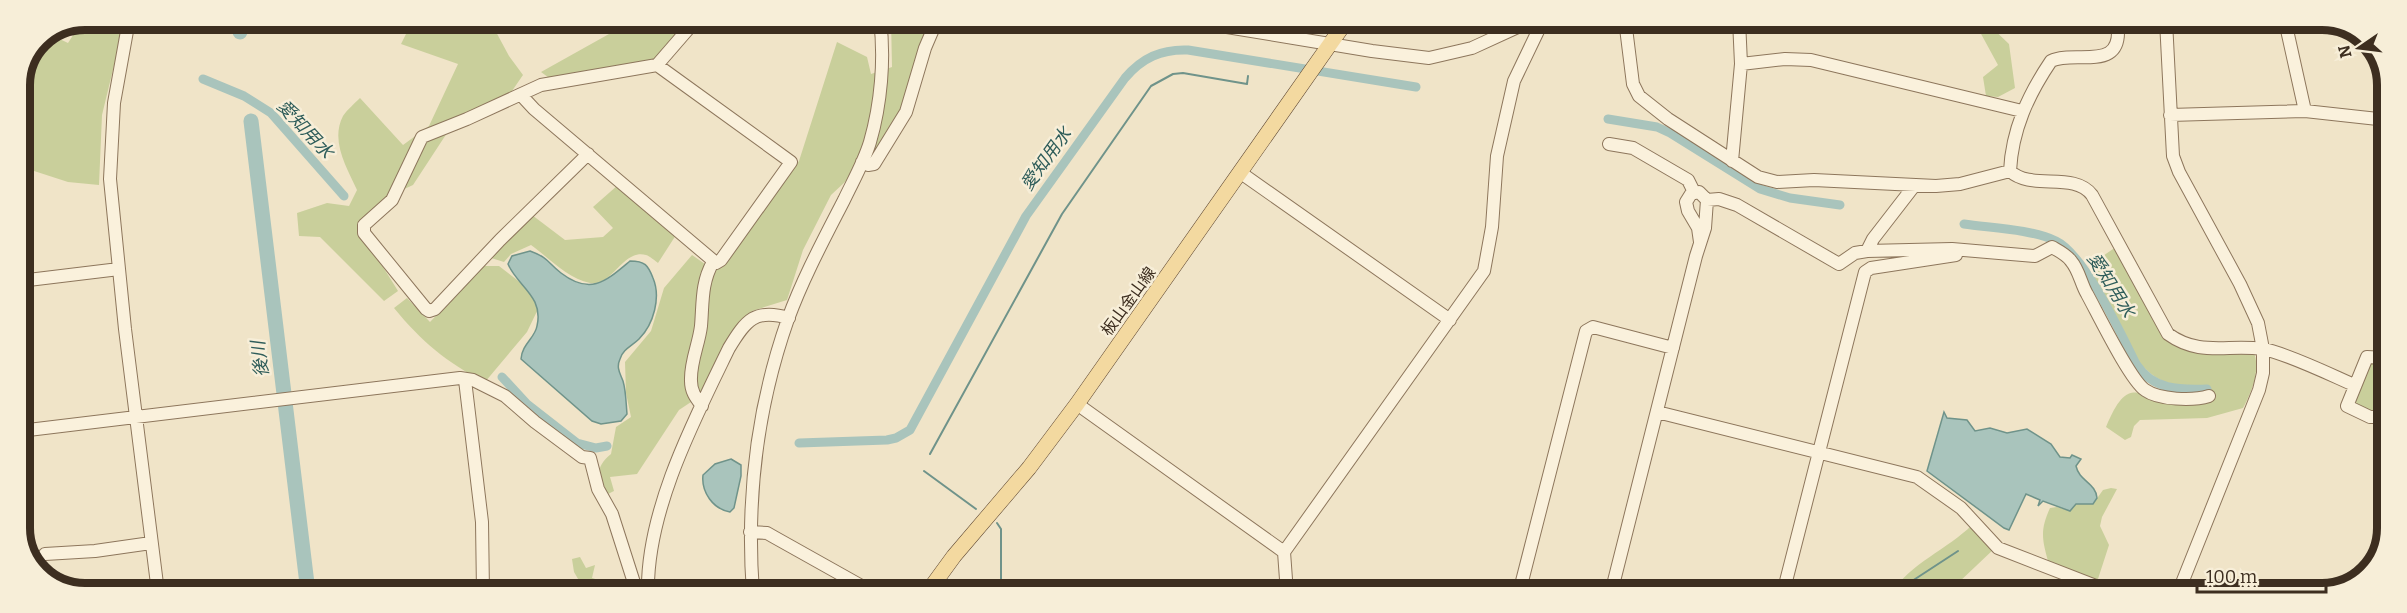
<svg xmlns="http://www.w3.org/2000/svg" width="2407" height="613" font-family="Bitter,'Noto Sans JP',serif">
	<rect width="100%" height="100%" fill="#f0e4c8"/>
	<path fill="#c9cf9b" d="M85 20H125L102 115 99 185 68 182 31 170 20 139V107L27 105 43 37 49 34 68 43 79 26 78 23Z
		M413 20H429L463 30H495L509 56 523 75 501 107 447 133 413 185 389 196 357 225 398 291 384 301 320 237 299 236 297 213 327 203 349 206 357 190C347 168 330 141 343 116 347 110 355 103 360 98L403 145 429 126 458 64 401 44Z
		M620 20H693L660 59 552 80 541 72 609 34Z
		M891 20H930L901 111 876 153 831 195 803 250 787 300 752 311 727 343 703 394 679 410 637 474 610 477 614 491 606 495C597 477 595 467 611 454L616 427 631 417 626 393 625 362 651 331 664 288 692 255 715 271 799 161 837 42 867 57 871 74 892 67Z
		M1974 21H1985L2009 44 2015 88 1998 97 1986 96 1983 77 1998 65Z
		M618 185 676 235 658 263C655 261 650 256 646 255 622 249 613 287 590 283 568 279 548 257 531 245L511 254 504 262 488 257 532 215 565 240 603 237 613 228 593 207Z
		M2116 247 2171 340 2253 351C2262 368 2251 393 2243 408L2207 418 2140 420 2134 426 2131 437 2125 440 2106 427C2128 375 2135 396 2179 401 2189 402 2201 399 2211 397L2207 387C2176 386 2159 386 2138 361L2092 274 2094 262Z
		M484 266H499L521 283 540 305 527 332 485 382C447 363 421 341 394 308L407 298 430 322Z
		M2367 360 2386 363 2383 366 2384 388 2386 389V414H2371L2350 405Z
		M2111 488 2117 489 2102 517 2100 526 2109 545 2097 582 2048 561C2042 539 2040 530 2050 508L2057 507 2070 511 2076 504H2093L2103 490Z
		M1972 525 1995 548 1957 584 1942 593H1892C1909 564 1948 549 1972 525Z
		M580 557 586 568 595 565 592 578 612 584 629 583 637 592H606L581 584 574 572 572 559Z
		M712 584 730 585 725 593H688Z"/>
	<path fill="#a9c4bc" stroke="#6f938a" stroke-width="1.5" d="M530 251C549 258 547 262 561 273 591 296 606 281 630 261 645 261 648 265 653 278 661 297 654 324 639 339 632 346 623 349 620 359 616 368 620 373 623 381 626 391 626 403 627 414L621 421 601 424 592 421 521 359C522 344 535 338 537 326 544 296 517 286 508 264L512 256Z
		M1944 412 1947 418 1967 420 1975 431 1990 428 2007 433 2027 429 2051 444 2060 457 2070 458 2072 455 2081 459 2076 466C2079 481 2096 483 2097 498L2093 504H2076L2070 511 2043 501 2038 506 2040 500 2026 494 2009 530 2004 528 1927 471Z
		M731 459 741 465V476L734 508 730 512C713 509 701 492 703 475L715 464Z"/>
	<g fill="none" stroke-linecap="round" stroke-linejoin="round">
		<path stroke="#6f938a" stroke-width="2" d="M930 454 1062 214 1151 86 1173 74 1183 73 1247 84 1248 76
			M924 471 976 509
			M997 523 1001 529V593
			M1899 593 1909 583 1958 551"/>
		<path stroke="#a9c4bc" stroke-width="9" d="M69 26 75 29
			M203 79 244 96 271 113 344 196
			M1608 119 1657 127 1670 133 1760 189 1790 198 1840 205
			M1964 224C1991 228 2031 229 2056 241 2084 254 2121 334 2136 364 2153 390 2179 390 2207 389
			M502 377 527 404 577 443 596 448 607 446
			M2383 385H2386
			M799 443 887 440 896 438 910 430 1026 216 1125 78C1142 58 1161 49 1188 50L1416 87"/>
		<path stroke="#a9c4bc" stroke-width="15" d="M240 32 244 20
			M251 121 308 592"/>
		<g stroke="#8d765c" stroke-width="14">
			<path id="minor" d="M129 20 114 103 110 179 125 329 158 592
				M1184 20 1372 51 1429 58 1472 48 1533 20
				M1625 20 1633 84 1639 96 1668 119 1758 177 1777 182 1814 180 1936 186 1960 184 2010 171C2031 191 2074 171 2092 195L2168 334C2200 357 2227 344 2263 349 2286 353 2331 375 2354 385
				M2166 21 2173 156 2179 172 2240 284 2258 323 2263 349V373L2259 390 2178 593
				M2285 21 2305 111
				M1741 64 1785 59 1811 60 2022 111
				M657 65 791 162 721 260 716 263 713 262C701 283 703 303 701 326 699 344 690 362 691 381 691 392 696 398 702 406
				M521 95 534 109 716 263
				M2170 115 2305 111 2387 120
				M1609 144 1633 148 1688 180 1694 192
				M588 154 500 240 435 309 429 311 426 309 364 233V225L392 200 422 137 467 119 541 85 657 65 696 20
				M1732 161 1741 64 1739 20
				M862 162 868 165 874 164 906 112 925 48 937 20
				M2010 171C2012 130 2028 95 2051 61 2075 49 2126 75 2117 21
				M1241 173 1450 320
				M1707 200 1719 199 1737 205 1839 264 1855 253 1867 251 1952 249 2035 256 2052 247C2059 251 2067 255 2071 261 2079 270 2081 284 2087 294 2098 314 2130 380 2145 390 2159 400 2193 401 2209 396
				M1867 251 1873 239 1914 186
				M20 281 119 269
				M465 380 482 522 483 592
				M1077 404 1284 552
				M1657 412 1917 477 1961 508 1998 548 2114 593
				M2386 417H2370L2347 406 2367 357 2386 358
				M20 431 460 378 473 380 505 396 535 422 582 457 590 458 598 489 612 514 637 592
				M20 529 26 549
				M750 532 767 533 774 537 874 593
				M45 554 95 551 151 543
				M648 593C646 512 694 420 729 348 746 320 755 308 789 318
				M753 593C746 500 757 407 788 319 803 278 824 239 844 200 853 181 864 162 870 142 881 104 885 59 880 20
				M1287 593 1284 552 1484 271 1492 227 1497 156 1514 81 1538 31 1534 20
				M1444 593 1456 590 1474 593
				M1519 593 1586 331 1593 327 1673 348
				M1611 593 1696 256 1705 228 1707 200 1699 192 1691 194 1686 202 1688 211 1698 228 1700 242
				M1783 593 1865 272 1871 268 1956 255"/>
		</g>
		<g stroke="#5b4430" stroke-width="16">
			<path id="major" d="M927 593 954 556 1029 468 1077 404 1347 20"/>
		</g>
		<use href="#minor" stroke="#faf1dc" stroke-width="12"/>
		<use href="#major" stroke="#f3d9a0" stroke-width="15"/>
	</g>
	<g text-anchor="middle" stroke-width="5" stroke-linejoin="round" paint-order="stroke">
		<g font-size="16" fill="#3d2e20" stroke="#f7eed8">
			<text transform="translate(1128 301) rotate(-54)" y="6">板山金山線</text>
		</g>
		<g font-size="18" font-style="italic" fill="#2f5d5a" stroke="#f7eed8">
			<text transform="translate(305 129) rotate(47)" y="6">愛知用水</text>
			<text transform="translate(1046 159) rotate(-54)" y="6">愛知用水</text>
			<text transform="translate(2111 285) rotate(58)" y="6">愛知用水</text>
			<text transform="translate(260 359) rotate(-97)" y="6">後川</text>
		</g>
	</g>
	<path d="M0 0H2407V613H0ZM85 30H2322A55 55 0 0 1 2377 85V528A55 55 0 0 1 2322 583H85A55 55 0 0 1 30 528V85A55 55 0 0 1 85 30Z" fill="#f7eed8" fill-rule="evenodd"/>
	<path fill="none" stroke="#3d2e20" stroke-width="8" d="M85 30H2322A55 55 0 0 1 2377 85V528A55 55 0 0 1 2322 583H85A55 55 0 0 1 30 528V85A55 55 0 0 1 85 30Z"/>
	<g transform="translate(2359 48) rotate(256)" stroke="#f7eed8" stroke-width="4.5" paint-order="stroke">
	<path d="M0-4.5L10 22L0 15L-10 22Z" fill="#3d2e20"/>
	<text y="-9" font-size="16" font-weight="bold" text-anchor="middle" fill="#3d2e20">N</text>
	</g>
	<path d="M2197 583v9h129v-9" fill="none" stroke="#3d2e20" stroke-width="3"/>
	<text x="2206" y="583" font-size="18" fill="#3d2e20" stroke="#f7eed8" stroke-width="4.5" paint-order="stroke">100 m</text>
</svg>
